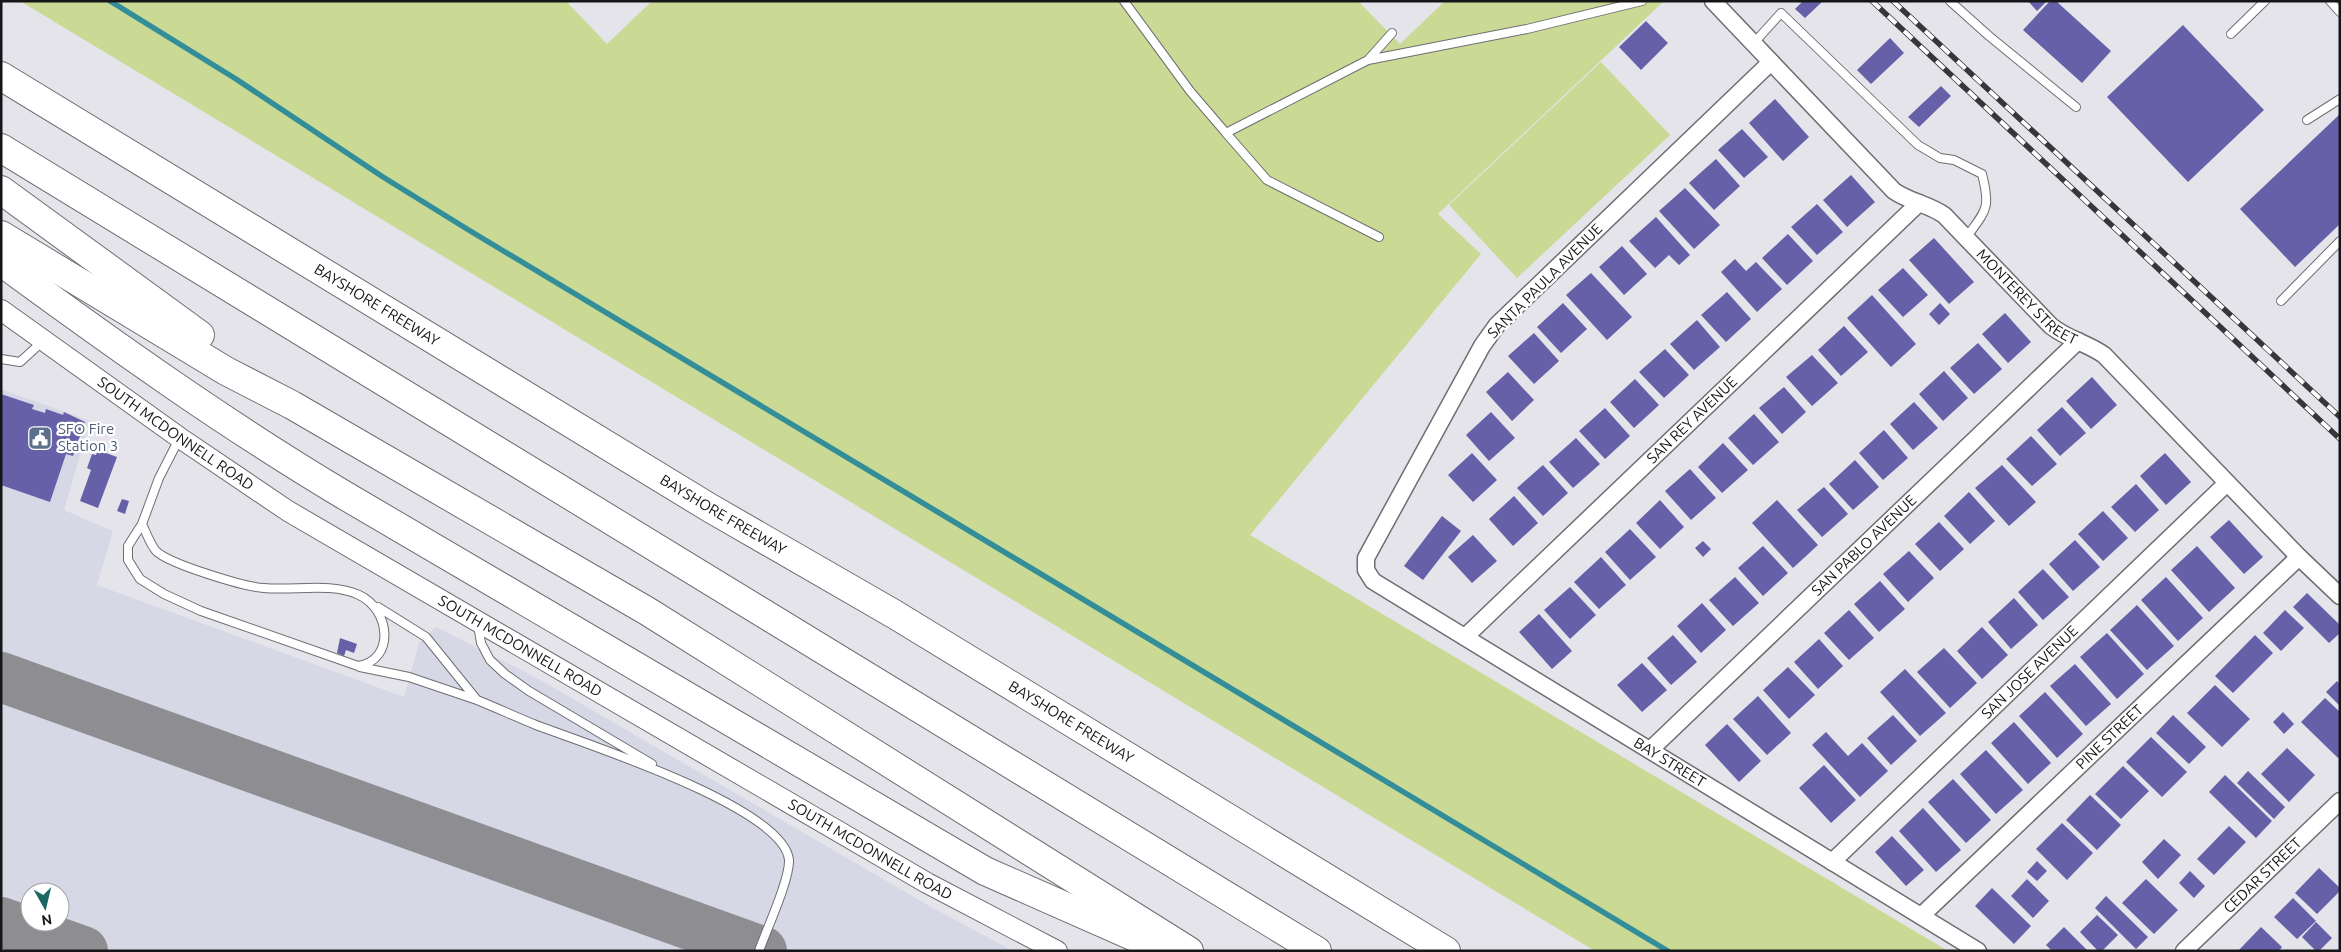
<svg xmlns="http://www.w3.org/2000/svg" width="2341" height="952" font-family="Ubuntu,sans-serif">
	<rect width="100%" height="100%" fill="#e4e4ea"/>
	<path fill="#d7d8e5" fill-rule="evenodd" d="M1 389 90 421 64 510 113 531 97 585 404 697 419 643 436 627 537 678 933 908 1013 951H1ZM30 892H60V922H30Z"/>
	<path fill="#cad993" d="M20 1H566L607 44 652 1H1358L1400 44 1445 1H1664L1438 214 1481 254 1250 535 1948 951H1595Z
		M1601 62 1670 135 1517 278 1449 205Z"/>
	<g fill="none" stroke-linecap="round" stroke-linejoin="round">
		<path stroke="#338e9a" stroke-width="5.5" d="M110 1 236 79 383 177 467 229 1668 951"/>
		<path stroke="#8e8e92" stroke-width="50" d="M1 677 762 951
			M1 922 83 951"/>
	</g>
	<path fill="#6560a8" d="M1803 1H1823L1805 18 1795 9Z
		M2028 1H2047L2037 11Z
		M2050 1H2056L2111 51 2082 83 2023 30Z
		M1646 21 1668 43 1641 70 1619 47Z
		M2183 25 2264 110 2188 182 2107 97Z
		M1890 38 1904 53 1871 84 1857 70Z
		M1941 86 1951 96 1919 127 1908 117Z
		M1775 99 1809 137 1783 161 1749 123Z
		M2340 114V224L2295 267 2240 209Z
		M1742 129 1768 157 1744 178 1718 150Z
		M1716 159 1740 186 1714 210 1689 183Z
		M1851 175 1875 202 1847 227 1823 200Z
		M1685 188 1720 225 1694 249 1659 211Z
		M1817 204 1843 232 1817 255 1791 227Z
		M1656 217 1690 255 1679 265 1669 255 1655 268 1629 241Z
		M1788 234 1813 261 1787 285 1762 258Z
		M1934 238 1974 282 1949 304 1909 260Z
		M1622 246 1647 274 1624 295 1599 267Z
		M1735 259 1746 271 1756 262 1782 289 1757 312 1721 272Z
		M1903 268 1928 295 1903 317 1878 290Z
		M1591 273 1632 317 1607 340 1566 295Z
		M1727 292 1751 319 1726 342 1701 315Z
		M1872 295 1916 344 1891 367 1847 318Z
		M1563 303 1587 329 1561 353 1537 327Z
		M1940 303 1950 314 1939 325 1929 314Z
		M2005 313 2031 342 2008 363 1982 334Z
		M1697 320 1720 347 1694 370 1670 344Z
		M1844 326 1868 352 1841 376 1818 350Z
		M1534 333 1559 361 1534 384 1508 356Z
		M1978 343 2002 369 1974 394 1950 368Z
		M1665 349 1689 375 1664 398 1639 372Z
		M1812 355 1838 383 1812 406 1786 377Z
		M1944 371 1968 398 1943 421 1919 394Z
		M1508 372 1534 400 1512 421 1486 392Z
		M2092 377 2117 405 2091 429 2066 401Z
		M1635 379 1659 405 1634 428 1610 402Z
		M1784 387 1806 412 1782 434 1759 408Z
		M1 394 34 405 32 409 45 413 46 409 63 415 64 412 85 422 73 456 66 454 50 502 1 485Z
		M1914 402 1938 428 1913 450 1890 424Z
		M2062 407 2086 433 2060 456 2037 430Z
		M1605 408 1630 436 1605 459 1579 431Z
		M1491 412 1515 438 1489 461 1466 435Z
		M1754 414 1779 442 1753 465 1728 438Z
		M1884 430 1908 458 1883 480 1859 453Z
		M2031 436 2057 464 2032 486 2006 459Z
		M1576 438 1600 464 1573 488 1549 462Z
		M1723 443 1748 470 1722 493 1698 467Z
		M98 450 117 457 98 508 80 501 91 470 87 468 92 454 96 455Z
		M1472 453 1497 480 1473 502 1448 475Z
		M2165 453 2191 482 2166 505 2140 476Z
		M1855 460 1879 487 1853 510 1829 484Z
		M1543 465 1568 493 1543 516 1517 488Z
		M2002 465 2036 502 2009 526 1975 488Z
		M1690 469 1716 498 1691 520 1665 491Z
		M2136 484 2159 510 2135 532 2111 507Z
		M1824 487 1848 514 1822 537 1797 510Z
		M1969 492 1995 521 1970 544 1944 516Z
		M1514 496 1538 523 1513 546 1489 519Z
		M122 499 129 501 125 514 117 511Z
		M1660 500 1684 527 1660 549 1636 523Z
		M1777 500 1818 545 1793 568 1752 523Z
		M2103 511 2128 538 2103 561 2078 534Z
		M1442 516 1461 531 1423 580 1404 566Z
		M2229 520 2263 557 2244 574 2210 537Z
		M1939 522 1964 549 1940 571 1915 544Z
		M1630 529 1656 557 1630 580 1605 552Z
		M1473 535 1497 561 1472 583 1448 557Z
		M2075 540 2100 567 2073 591 2049 564Z
		M1703 541 1711 549 1703 557 1695 548Z
		M1763 546 1788 573 1763 596 1738 568Z
		M2197 546 2235 588 2209 612 2171 570Z
		M1909 551 1934 578 1908 602 1883 574Z
		M1601 557 1626 585 1599 609 1574 582Z
		M2043 569 2069 597 2043 620 2018 592Z
		M1735 577 1759 603 1733 626 1709 600Z
		M2166 577 2203 618 2178 641 2141 600Z
		M1880 581 1905 609 1879 632 1854 604Z
		M1570 587 1596 615 1570 639 1544 610Z
		M2307 593 2340 625V633L2329 643 2293 607Z
		M2014 598 2038 625 2011 649 1988 622Z
		M1702 603 1726 630 1701 653 1677 626Z
		M2137 605 2174 646 2147 670 2110 630Z
		M1849 610 1874 638 1849 660 1824 633Z
		M2285 610 2304 628 2281 651 2263 633Z
		M1539 614 1572 651 1552 669 1519 632Z
		M1982 627 2008 655 1982 679 1957 651Z
		M2107 633 2144 674 2117 699 2080 657Z
		M1673 635 1697 662 1671 685 1647 658Z
		M2255 635 2273 653 2233 693 2215 676Z
		M340 638 357 644 354 653 346 650 344 656 337 653Z
		M1819 639 1843 666 1818 689 1794 662Z
		M1944 648 1977 683 1950 708 1917 672Z
		M1642 663 1667 690 1642 712 1617 685Z
		M2075 664 2111 704 2086 726 2050 686Z
		M1788 667 1815 695 1789 719 1763 690Z
		M1905 669 1946 713 1920 736 1880 692Z
		M2337 681 2340 684V706L2326 692Z
		M2215 685 2250 719 2222 747 2187 713Z
		M2045 692 2083 734 2057 758 2019 716Z
		M1758 696 1791 733 1767 755 1733 719Z
		M2325 698 2340 712V756L2338 758 2301 722Z
		M2283 712 2294 724 2284 734 2273 722Z
		M1893 715 1917 741 1891 765 1867 738Z
		M2173 715 2206 747 2189 764 2156 733Z
		M2014 722 2051 763 2028 784 1991 743Z
		M1727 724 1761 761 1739 782 1705 745Z
		M1826 732 1848 756 1862 743 1888 771 1860 797 1812 745Z
		M2151 737 2187 772 2162 797 2126 762Z
		M2287 748 2315 775 2289 802 2261 774Z
		M1986 750 2023 790 1996 814 1960 774Z
		M1824 765 1856 800 1831 823 1799 788Z
		M2123 766 2149 791 2121 819 2095 794Z
		M2248 771 2285 807 2274 819 2237 783Z
		M2225 775 2272 821 2256 838 2209 792Z
		M1953 779 1991 820 1966 843 1928 802Z
		M2090 795 2121 825 2097 850 2066 820Z
		M1923 808 1961 850 1936 872 1899 831Z
		M2062 823 2093 853 2067 880 2036 849Z
		M2229 826 2246 842 2214 875 2197 859Z
		M1892 836 1924 870 1906 886 1875 852Z
		M2164 839 2181 855 2158 879 2142 862Z
		M2037 861 2047 871 2037 881 2027 872Z
		M2319 868 2340 888V891L2317 914 2295 893Z
		M2190 871 2205 886 2194 898 2179 883Z
		M2027 879 2049 901 2033 918 2011 896Z
		M2146 879 2178 910 2154 934 2122 903Z
		M1992 888 2031 926 2014 944 1975 906Z
		M2106 896 2148 937 2136 949 2095 908Z
		M2293 898 2316 921 2297 939 2274 917Z
		M2097 915 2118 935 2102 951H2098L2080 932Z
		M2316 922 2332 938 2319 951H2316L2302 937Z
		M2064 927 2088 951H2052L2046 945Z
		M2261 927 2282 947 2279 951H2238Z"/>
	<g fill="none" stroke-linecap="round" stroke-linejoin="round">
		<g stroke="#6d6d73" stroke-width="10">
			<path id="service" d="M1124 1 1190 91 1226 133 1368 60
				M1950 1 1989 36 2076 107
				M2330 1 2340 12
				M1392 33 1368 60 1527 29 1642 1
				M2231 34 2265 1
				M1753 44 1781 13 1918 145 1940 158 1954 160 1982 174C1991 209 1986 210 1966 238
				M2307 120 2340 99
				M1226 133 1267 180 1379 237
				M2281 301 2340 241
				M1 359 20 362 43 341
				M142 524C146 532 150 544 156 551 169 564 245 587 264 588 294 591 331 582 359 595 390 609 396 660 358 666L201 611 164 594 140 579 128 560V546Z
				M142 524 159 478 179 439
				M478 625 481 643 490 660 505 674 529 691 652 764
				M360 667 409 677 477 700 426 637 378 607
				M477 700C497 708 516 717 536 725 583 743 784 807 789 860 790 879 766 931 759 951"/>
		</g>
		<g stroke="#6d6d73" stroke-width="19">
			<g id="minor">
				<path id="s1" d="M1713 1 1894 191C1910 202 1928 204 1944 215L2051 326C2067 339 2087 343 2104 355L2299 557 2340 596"/>
				<path id="s2" d="M1771 62 1497 325 1482 346 1366 558V570L1373 581 1978 951"/>
				<path id="s3" d="M1465 637 1919 203"/>
				<path id="s4" d="M1650 750 2078 341"/>
				<path id="s5" d="M1832 862 2227 483"/>
				<path id="s6" d="M1921 916 2299 557"/>
				<path id="s7" d="M2184 951 2340 801"/>
			</g>
		</g>
		<g stroke="#6d6d73" stroke-width="22">
			<g id="tertiary">
				<path id="s8" d="M1 310 180 438 288 511 927 883 1057 951"/>
			</g>
		</g>
		<g stroke="#6d6d73" stroke-width="30">
			<g id="motorway">
				<path id="s9" d="M1 76 710 508 894 614 1446 951"/>
				<path d="M1 148 1317 951"/>
				<path d="M1 190 200 335"/>
				<path d="M1 235 226 371 292 405 647 611 1189 951"/>
				<path d="M1 262C113 344 225 424 344 495L985 871 1155 946"/>
			</g>
		</g>
		<use href="#service" stroke="#fff" stroke-width="8"/>
		<use href="#minor" stroke="#fff" stroke-width="16"/>
		<use href="#tertiary" stroke="#fff" stroke-width="20"/>
		<use href="#motorway" stroke="#fff" stroke-width="28"/>
		<g stroke="#37373a" stroke-width="5.5">
			<path id="rail" d="M1872 1 2340 439
				M1893 1 2340 417"/>
		</g>
		<use href="#rail" stroke="#fff" stroke-width="4" stroke-dasharray="11" stroke-linecap="butt"/>
	</g>
	<defs>
		<g id="civic-square" transform="scale(1.25)"><rect x="-9" y="-9" width="18" height="18" rx="4" fill="#5c6f8a" stroke="#fff"/><path d="M-.6-6.5H3V-4.5H.6V-3L4-1V1h2V6H-6V1h2V-1L-.6-3ZM-1.2 2.5V6h2.4V2.5Z" fill="#fff"/></g>
	</defs>
	<g fill-rule="evenodd">
		<use href="#civic-square" x="40" y="438"/>
	</g>
	<g text-anchor="middle" stroke-width="4.5" stroke-linejoin="round" paint-order="stroke">
		<g font-size="15" fill="#161618" stroke="#fff">
			<text transform="translate(1545 281) rotate(-45)" y="5">SANTA PAULA AVENUE</text>
			<text dy="5" stroke="none"><textPath href="#s1" startOffset="435">MONTEREY STREET</textPath></text>
			<text dy="5" stroke="none"><textPath href="#s9" startOffset="440">BAYSHORE FREEWAY</textPath></text>
			<text dy="5" stroke="none"><textPath href="#s3" startOffset="314">SAN REY AVENUE</textPath></text>
			<text dy="5" stroke="none"><textPath href="#s8" startOffset="214">SOUTH MCDONNELL ROAD</textPath></text>
			<text dy="5" stroke="none"><textPath href="#s9" startOffset="845">BAYSHORE FREEWAY</textPath></text>
			<text dy="5" stroke="none"><textPath href="#s4" startOffset="296">SAN PABLO AVENUE</textPath></text>
			<text dy="5" stroke="none"><textPath href="#s8" startOffset="619">SOUTH MCDONNELL ROAD</textPath></text>
			<text dy="5" stroke="none"><textPath href="#s5" startOffset="274">SAN JOSE AVENUE</textPath></text>
			<text dy="5" stroke="none"><textPath href="#s9" startOffset="1250">BAYSHORE FREEWAY</textPath></text>
			<text dy="5" stroke="none"><textPath href="#s6" startOffset="260">PINE STREET</textPath></text>
			<text dy="5" stroke="none"><textPath href="#s2" startOffset="1020">BAY STREET</textPath></text>
			<text dy="5" stroke="none"><textPath href="#s8" startOffset="1024">SOUTH MCDONNELL ROAD</textPath></text>
			<text dy="5" stroke="none"><textPath href="#s7" startOffset="109">CEDAR STREET</textPath></text>
		</g>
		<g font-size="15" fill="#4e5e75" stroke="#fff" text-anchor="start">
			<text x="58" y="434">SFO Fire<tspan x="58" dy="17">Station 3</tspan></text>
		</g>
	</g>
	<rect width="2341" height="952" fill="none" stroke="#161618" stroke-width="5"/>
	<g transform="translate(45 907) rotate(172)"><circle r="24" fill="#ffffff" stroke="#a2a2a3"/>
	<path d="M0-4L9 19L0 12L-9 19Z" fill="#1a6763"/>
	<text y="-8" font-size="14" font-weight="bold" text-anchor="middle" fill="#161618">N</text>
	</g>
</svg>
